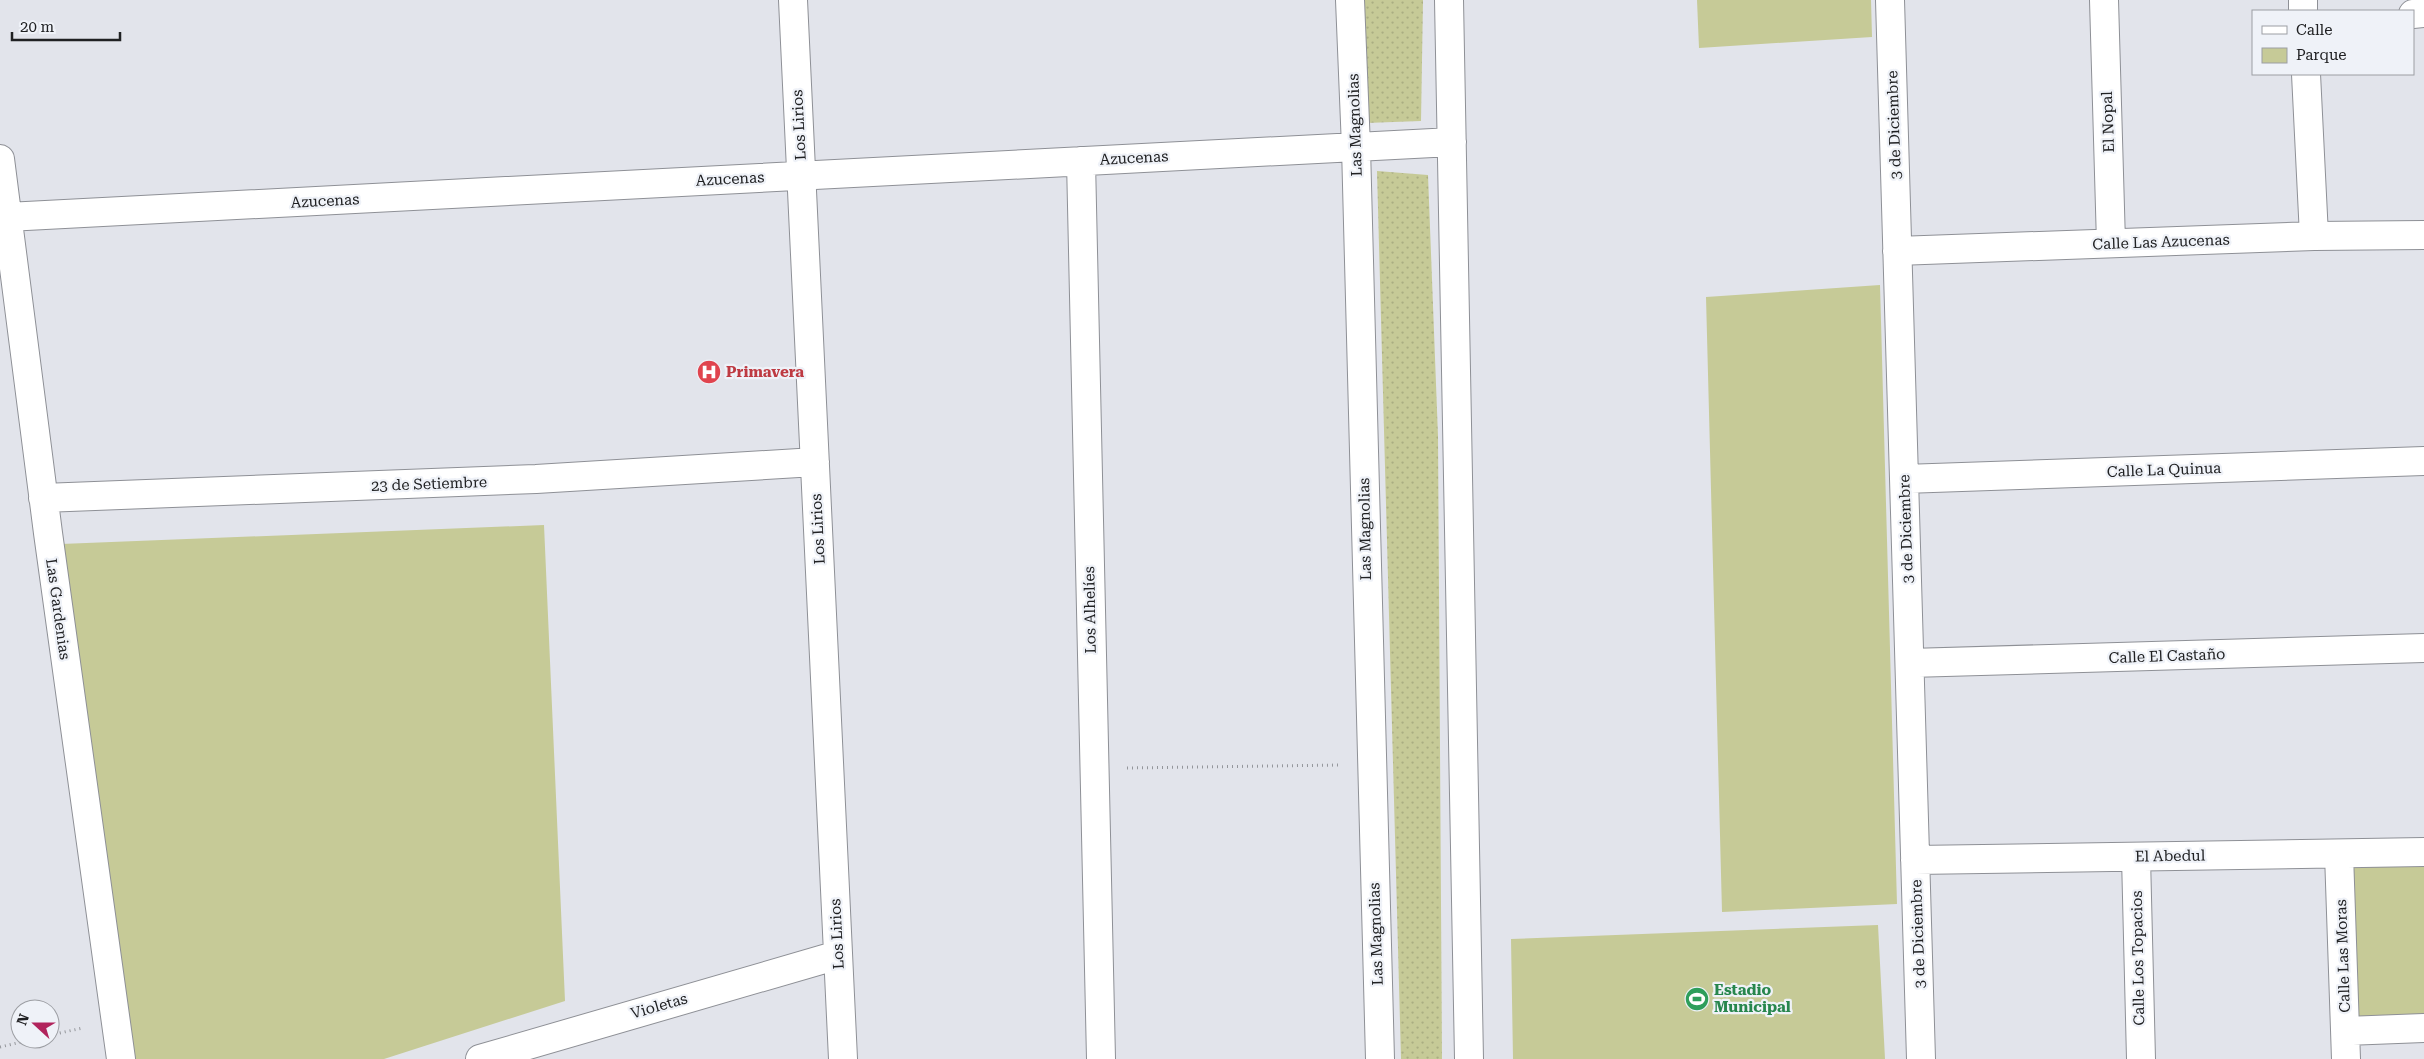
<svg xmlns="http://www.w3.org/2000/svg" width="2424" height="1059" font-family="'Roboto Serif',serif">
	<defs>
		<pattern id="grass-dots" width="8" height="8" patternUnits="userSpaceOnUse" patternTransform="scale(1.25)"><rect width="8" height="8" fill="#c6ca97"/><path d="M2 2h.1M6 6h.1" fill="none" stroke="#aaad82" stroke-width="1.8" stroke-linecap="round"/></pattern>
	</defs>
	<rect width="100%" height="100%" fill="#e2e4eb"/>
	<path fill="url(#grass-dots)" d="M1364 0H1423L1421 121 1366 123Z
		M1377 171 1428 175 1438 436 1442 1059H1401Z"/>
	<path fill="#c6ca97" d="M1697 0H1871L1872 37 1699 48Z
		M1880 285 1897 904 1722 912 1706 297Z
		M544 525 565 1001 384 1059H134L61 544Z
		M2349 864H2424V1015L2356 1018Z
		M1878 925 1885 1059H1513L1511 939Z"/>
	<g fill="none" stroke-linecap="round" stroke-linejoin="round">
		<g stroke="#8e9096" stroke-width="30">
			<path id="minor" d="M793 0 843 1059
				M1350 0 1356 147 1380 1059
				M1449 0 1469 1059
				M1890 0 1921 1059
				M2104 0 2111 243
				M2303 0V11
				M2413 14 2424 13
				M2306 74 2314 236
				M0 159 48 533 121 1059
				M1081 161 1101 1059
				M7 217 1452 142
				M1897 251 2314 236 2424 235
				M1904 479 2424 461
				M43 498 536 479 815 462
				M1910 663 2424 648
				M2339 854 2346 1059
				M2136 857 2141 1059
				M1915 860 2424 852
				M2346 1031 2424 1028
				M480 1059 838 955"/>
		</g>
		<path stroke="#94969b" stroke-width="3" stroke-dasharray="1 4" stroke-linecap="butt" d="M1127 768 1341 765
			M50 1035 83 1028
			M0 1047 34 1039"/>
		<use href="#minor" stroke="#fff" stroke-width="28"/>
	</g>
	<defs>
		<g id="hospital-disc" transform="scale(1.25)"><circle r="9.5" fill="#e0444e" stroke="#eff2f8"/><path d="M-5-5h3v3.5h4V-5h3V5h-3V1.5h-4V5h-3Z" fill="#fff"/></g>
		<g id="stadium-disc" transform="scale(1.25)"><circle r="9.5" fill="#2e9e5b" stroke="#eff2f8"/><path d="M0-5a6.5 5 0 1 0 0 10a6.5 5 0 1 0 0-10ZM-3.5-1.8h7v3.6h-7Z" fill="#fff"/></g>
	</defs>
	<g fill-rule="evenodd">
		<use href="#hospital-disc" x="709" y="372"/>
		<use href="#stadium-disc" x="1697" y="999"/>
	</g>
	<g text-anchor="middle" stroke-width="4.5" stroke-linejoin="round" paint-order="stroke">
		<g font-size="15" fill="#202123" stroke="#eff2f8">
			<text transform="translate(2108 122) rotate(-92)" y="5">El Nopal</text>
			<text transform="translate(799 125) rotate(-93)" y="5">Los Lirios</text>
			<text transform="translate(1355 125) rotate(-92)" y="5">Las Magnolias</text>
			<text transform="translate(1894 125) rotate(-92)" y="5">3 de Diciembre</text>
			<text transform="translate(1134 158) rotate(-3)" y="5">Azucenas</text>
			<text transform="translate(730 179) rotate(-3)" y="5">Azucenas</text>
			<text transform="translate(325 201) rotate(-3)" y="5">Azucenas</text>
			<text transform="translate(2161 242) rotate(-2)" y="5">Calle Las Azucenas</text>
			<text transform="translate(2164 470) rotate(-2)" y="5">Calle La Quinua</text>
			<text transform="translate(429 484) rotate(-2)" y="5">23 de Setiembre</text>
			<text transform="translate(818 529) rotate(-93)" y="5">Los Lirios</text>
			<text transform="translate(1365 529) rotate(-91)" y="5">Las Magnolias</text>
			<text transform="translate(1906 529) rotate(-92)" y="5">3 de Diciembre</text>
			<text transform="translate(58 609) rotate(82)" y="5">Las Gardenias</text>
			<text transform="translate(1090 610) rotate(-91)" y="5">Los Alhelíes</text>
			<text transform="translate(2167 656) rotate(-2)" y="5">Calle El Castaño</text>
			<text transform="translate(2170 856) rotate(-1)" y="5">El Abedul</text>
			<text transform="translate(837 934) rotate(-93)" y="5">Los Lirios</text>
			<text transform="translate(1376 934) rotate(-92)" y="5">Las Magnolias</text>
			<text transform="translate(1918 934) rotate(-92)" y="5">3 de Diciembre</text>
			<text transform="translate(2343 956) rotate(-92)" y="5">Calle Las Moras</text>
			<text transform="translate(2138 958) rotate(-91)" y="5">Calle Los Topacios</text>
			<text transform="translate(659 1006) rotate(-16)" y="5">Violetas</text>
		</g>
		<g font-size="15" font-weight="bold" fill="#be3a42" stroke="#eff2f8" text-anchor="start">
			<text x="726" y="377">Primavera</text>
		</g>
		<g font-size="15" font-weight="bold" fill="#27864d" stroke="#eff2f8" text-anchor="start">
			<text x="1714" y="995">Estadio<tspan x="1714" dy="17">Municipal</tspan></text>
		</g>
	</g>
	<rect x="2252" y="10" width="162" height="65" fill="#eff2f8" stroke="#9c9ea3"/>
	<rect x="2262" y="26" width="25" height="8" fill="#ffffff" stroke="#9c9ea3"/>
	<text x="2296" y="35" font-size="15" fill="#202123">Calle</text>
	<rect x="2262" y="48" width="25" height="15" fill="#c6ca97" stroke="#9c9ea3"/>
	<text x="2296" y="60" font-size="15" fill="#202123">Parque</text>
	<g transform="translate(35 1024) rotate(291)"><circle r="24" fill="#eff2f8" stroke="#9c9ea3"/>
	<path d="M0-4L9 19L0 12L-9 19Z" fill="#b1235c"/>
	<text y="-8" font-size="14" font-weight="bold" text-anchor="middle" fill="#202123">N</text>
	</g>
	<path d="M12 32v8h108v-8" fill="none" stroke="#202123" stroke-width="2.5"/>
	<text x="20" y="32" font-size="15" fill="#202123" stroke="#eff2f8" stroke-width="4" paint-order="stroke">20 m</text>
</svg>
